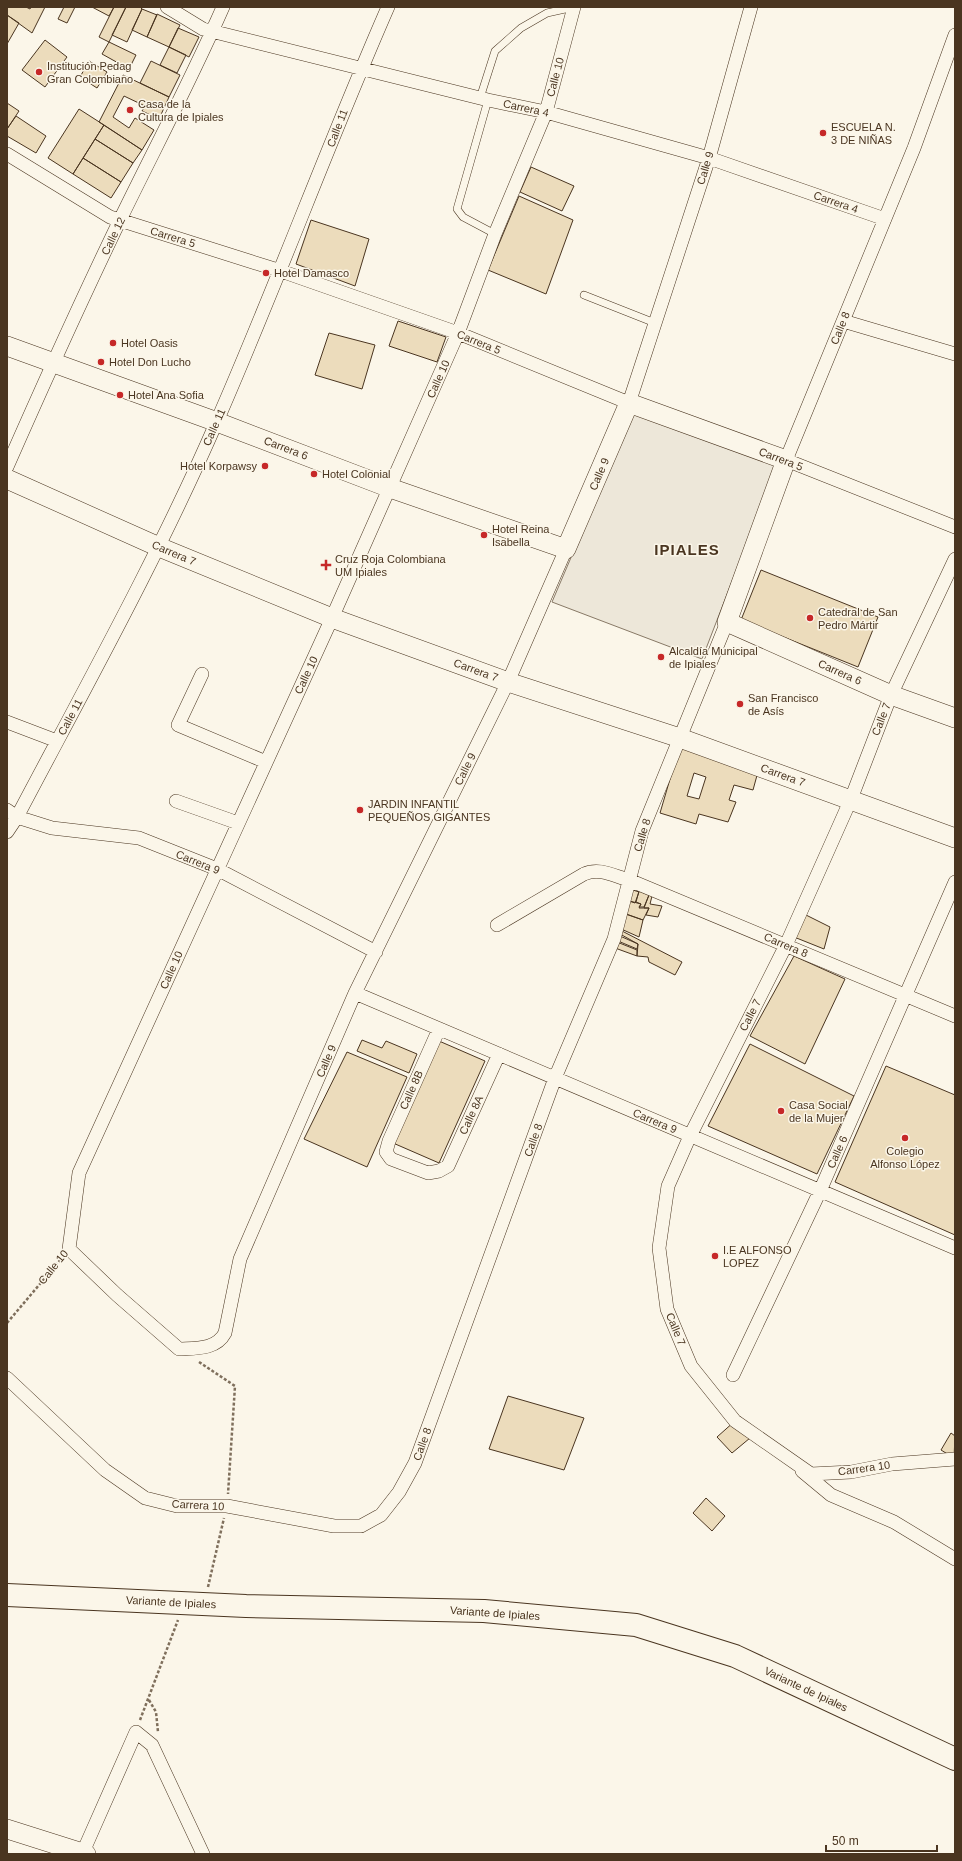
<svg xmlns="http://www.w3.org/2000/svg" width="962" height="1861" font-family="Helvetica,sans-serif">
	<rect width="100%" height="100%" fill="#fbf6e9"/>
	<path fill="#ede7d9" stroke="#887966" d="M634 410 777 465 702 659 552 602Z"/>
	<path fill="#ecdcbc" stroke="#4a3520" fill-rule="evenodd" d="M7 7H26L30 9 31 7H45L32 33 7 15Z
		M64 7H75L67 23 58 19Z
		M92 7H114L109 16Z
		M114 7H126L109 42 99 37Z
		M126 7H140L142 9 127 42 112 35Z
		M142 9 157 15 147 37 132 30Z
		M157 14 180 25 169 47 147 37Z
		M7 15 19 23 7 44Z
		M178 28 199 37 189 57 169 47Z
		M45 40 67 57 45 87 22 70Z
		M109 42 136 55 129 69 102 54Z
		M169 47 186 55 177 73 160 65Z
		M89 61 107 72 97 88 80 77Z
		M151 61 180 75 169 97 140 83Z
		M123 75 169 97 159 119 142 111 145 106 124 96 113 117 129 128 135 118 154 130 142 150 99 122Z
		M7 103 19 111 7 129Z
		M79 109 104 125 73 174 48 158Z
		M16 116 46 136 36 153 7 136V129Z
		M104 125 142 150 133 163 95 139Z
		M95 139 133 163 121 182 83 158Z
		M83 158 121 182 111 198 73 174Z
		M531 167 574 186 562 211 520 192Z
		M519 196 573 220 546 294 488 270Z
		M311 220 369 239 355 286 296 264Z
		M398 321 446 337 437 362 389 346Z
		M329 333 375 345 362 389 315 375Z
		M761 570 878 617 858 667 741 620Z
		M680 745 759 768 753 790 734 785 729 800 736 802 728 822 699 814 696 824 660 813ZM694 773 706 777 699 799 687 796Z
		M630 889 639 892 635 903 626 900Z
		M639 891 649 895 644 907H639L641 904 636 902Z
		M649 895 652 896 650 904 662 906 658 917 646 915 649 908H644Z
		M626 900 641 904 639 908H649L643 920 623 913Z
		M623 913 643 920 639 937 619 928Z
		M804 914 830 927 824 949 794 937Z
		M622 931 682 962 675 975 649 962 648 957 637 956 638 944 620 934Z
		M620 936 638 944 637 949 618 941Z
		M617 942 637 950V956L615 948Z
		M794 956 845 979 805 1064 750 1036Z
		M362 1040 382 1048 386 1041 417 1054 409 1073 357 1051Z
		M439 1041 485 1061 439 1163 393 1143Z
		M750 1044 854 1096 817 1174 708 1126Z
		M347 1052 407 1077 367 1167 304 1139Z
		M886 1066 955 1095V1235L835 1182Z
		M508 1396 584 1418 564 1470 489 1449Z
		M735 1421 750 1438 732 1453 717 1437Z
		M951 1433 955 1436 954 1458 941 1450Z
		M706 1498 725 1516 712 1531 693 1513Z"/>
	<g fill="none" stroke-linecap="round" stroke-linejoin="round">
		<g stroke="#4a3520" stroke-width="8">
			<path id="lane" d="M480 98 495 51 521 28 547 13 574 7
				M488 100 457 209 463 217 495 234
				M584 295 655 323"/>
		</g>
		<g stroke="#4a3520" stroke-width="14">
			<path id="street" d="M167 7 203 29 488 100 546 112 709 158 885 219
				M955 35 914 148 786 460 955 527
				M7 154 110 217 281 271 458 333 629 403 709 158 751 7
				M843 321 955 354
				M7 467C43 385 80 303 119 222 154 150 191 80 223 7
				M566 549 508 682 355 993 240 1259 225 1333C216 1350 195 1348 179 1349L117 1295 69 1249 79 1173 332 618 458 333 495 234 546 112 574 7
				M955 559 891 695 851 799 786 945 690 1136 668 1186 659 1248 667 1309 691 1366 735 1421 811 1474 851 1472 892 1464 955 1459
				M202 674 178 725 266 762
				M7 722 57 741
				M176 801 238 823
				M7 810 17 817 52 828 139 838 217 869 376 952
				M7 832 17 817C86 686 158 557 217 421 277 284 328 144 388 7
				M497 925 584 874C599 867 614 876 629 880L955 1016
				M355 993 955 1248
				M439 1029 389 1141 386 1152 391 1159 428 1173 439 1171 448 1166 499 1054
				M733 1375 820 1191 955 882
				M7 1378 105 1470 145 1498 177 1506H227L334 1526H361L381 1515 399 1492 415 1463 555 1078 614 939 642 831 727 622
				M802 1471 831 1495 894 1522 955 1559
				M83 1852 136 1732 152 1745 203 1854"/>
		</g>
		<g stroke="#4a3520" stroke-width="20">
			<path id="secondary" d="M7 346 217 422 390 488 566 549 629 403 786 460 727 622 891 695 955 718
				M7 479 159 547 332 618 508 682 680 738 955 838
				M7 1829 86 1854"/>
		</g>
		<g stroke="#4a3520" stroke-width="24">
			<path id="highway" d="M7 1595 246 1606 484 1611 636 1625 735 1656 955 1759"/>
		</g>
		<path stroke="#7f6f5c" stroke-width="2.5" stroke-dasharray="3 2" stroke-linecap="butt" d="M7 1323 61 1259
			M199 1362 235 1386 228 1494
			M208 1587 224 1518
			M149 1700 156 1712 158 1732
			M140 1720 178 1620"/>
		<use href="#lane" stroke="#fbf6e9" stroke-width="7"/>
		<use href="#street" stroke="#fbf6e9" stroke-width="13"/>
		<use href="#secondary" stroke="#fbf6e9" stroke-width="19"/>
		<use href="#highway" stroke="#fbf6e9" stroke-width="22"/>
	</g>
	<g fill="#c62828" stroke="#fbf6e9" stroke-width="1.5">
		<circle cx="39" cy="72" r="4"/>
		<circle cx="130" cy="110" r="4"/>
		<circle cx="823" cy="133" r="4"/>
		<circle cx="266" cy="273" r="4"/>
		<circle cx="113" cy="343" r="4"/>
		<circle cx="101" cy="362" r="4"/>
		<circle cx="120" cy="395" r="4"/>
		<circle cx="265" cy="466" r="4"/>
		<circle cx="314" cy="474" r="4"/>
		<circle cx="484" cy="535" r="4"/>
		<path d="M324 559h4v4h4v4h-4v4h-4v-4h-4v-4h4z"/>
		<circle cx="810" cy="618" r="4"/>
		<circle cx="661" cy="657" r="4"/>
		<circle cx="740" cy="704" r="4"/>
		<circle cx="360" cy="810" r="4"/>
		<circle cx="781" cy="1111" r="4"/>
		<circle cx="905" cy="1138" r="4"/>
		<circle cx="715" cy="1256" r="4"/>
	</g>
	<g text-anchor="middle" stroke-width="3" stroke-linejoin="round" paint-order="stroke">
		<g font-size="11" fill="#4a3520" stroke="#fbf6e9" text-anchor="start">
			<text x="47" y="70">Institución Pedag<tspan x="47" dy="13">Gran Colombiano</tspan></text>
			<text x="138" y="108">Casa de la<tspan x="138" dy="13">Cultura de Ipiales</tspan></text>
			<text x="831" y="131">ESCUELA N.<tspan x="831" dy="13">3 DE NIÑAS</tspan></text>
			<text x="274" y="277">Hotel Damasco</text>
			<text x="121" y="347">Hotel Oasis</text>
			<text x="109" y="366">Hotel Don Lucho</text>
			<text x="128" y="399">Hotel Ana Sofia</text>
			<text x="257" y="470" text-anchor="end">Hotel Korpawsy</text>
			<text x="322" y="478">Hotel Colonial</text>
			<text x="492" y="533">Hotel Reina<tspan x="492" dy="13">Isabella</tspan></text>
			<text x="335" y="563">Cruz Roja Colombiana<tspan x="335" dy="13">UM Ipiales</tspan></text>
			<text x="818" y="616">Catedral de San<tspan x="818" dy="13">Pedro Mártir</tspan></text>
			<text x="669" y="655">Alcaldía Municipal<tspan x="669" dy="13">de Ipiales</tspan></text>
			<text x="748" y="702">San Francisco<tspan x="748" dy="13">de Asís</tspan></text>
			<text x="368" y="808">JARDIN INFANTIL<tspan x="368" dy="13">PEQUEÑOS GIGANTES</tspan></text>
			<text x="789" y="1109">Casa Social<tspan x="789" dy="13">de la Mujer</tspan></text>
			<text x="905" y="1155" text-anchor="middle">Colegio<tspan x="905" dy="13">Alfonso López</tspan></text>
			<text x="723" y="1254">I.E ALFONSO<tspan x="723" dy="13">LOPEZ</tspan></text>
		</g>
		<g font-size="11" fill="#4a3520" stroke="#fbf6e9">
			<text transform="translate(555 77) rotate(-75)" y="4">Calle 10</text>
			<text transform="translate(526 108) rotate(12)" y="4">Carrera 4</text>
			<text transform="translate(337 128) rotate(-69)" y="4">Calle 11</text>
			<text transform="translate(705 168) rotate(-73)" y="4">Calle 9</text>
			<text transform="translate(836 202) rotate(19)" y="4">Carrera 4</text>
			<text transform="translate(113 236) rotate(-64)" y="4">Calle 12</text>
			<text transform="translate(173 237) rotate(17)" y="4">Carrera 5</text>
			<text transform="translate(840 328) rotate(-68)" y="4">Calle 8</text>
			<text transform="translate(479 342) rotate(22)" y="4">Carrera 5</text>
			<text transform="translate(438 379) rotate(-66)" y="4">Calle 10</text>
			<text transform="translate(214 427) rotate(-66)" y="4">Calle 11</text>
			<text transform="translate(286 448) rotate(21)" y="4">Carrera 6</text>
			<text transform="translate(781 459) rotate(21)" y="4">Carrera 5</text>
			<text transform="translate(599 474) rotate(-67)" y="4">Calle 9</text>
			<text transform="translate(174 553) rotate(23)" y="4">Carrera 7</text>
			<text transform="translate(476 670) rotate(20)" y="4">Carrera 7</text>
			<text transform="translate(840 672) rotate(24)" y="4">Carrera 6</text>
			<text transform="translate(306 675) rotate(-65)" y="4">Calle 10</text>
			<text transform="translate(70 717) rotate(-62)" y="4">Calle 11</text>
			<text transform="translate(881 719) rotate(-69)" y="4">Calle 7</text>
			<text transform="translate(465 769) rotate(-64)" y="4">Calle 9</text>
			<text transform="translate(783 775) rotate(20)" y="4">Carrera 7</text>
			<text transform="translate(642 835) rotate(-73)" y="4">Calle 8</text>
			<text transform="translate(198 862) rotate(22)" y="4">Carrera 9</text>
			<text transform="translate(786 945) rotate(23)" y="4">Carrera 8</text>
			<text transform="translate(171 970) rotate(-66)" y="4">Calle 10</text>
			<text transform="translate(750 1015) rotate(-63)" y="4">Calle 7</text>
			<text transform="translate(326 1061) rotate(-67)" y="4">Calle 9</text>
			<text transform="translate(411 1090) rotate(-66)" y="4">Calle 8B</text>
			<text transform="translate(471 1115) rotate(-65)" y="4">Calle 8A</text>
			<text transform="translate(655 1121) rotate(23)" y="4">Carrera 9</text>
			<text transform="translate(533 1140) rotate(-70)" y="4">Calle 8</text>
			<text transform="translate(837 1152) rotate(-66)" y="4">Calle 6</text>
			<text transform="translate(53 1267) rotate(-51)" y="4">Calle 10</text>
			<text transform="translate(676 1329) rotate(67)" y="4">Calle 7</text>
			<text transform="translate(422 1444) rotate(-70)" y="4">Calle 8</text>
			<text transform="translate(864 1468) rotate(-8)" y="4">Carrera 10</text>
			<text transform="translate(198 1505) rotate(3)" y="4">Carrera 10</text>
			<text transform="translate(171 1602) rotate(3)" y="4">Variante de Ipiales</text>
			<text transform="translate(495 1613) rotate(4)" y="4">Variante de Ipiales</text>
			<text transform="translate(806 1689) rotate(25)" y="4">Variante de Ipiales</text>
		</g>
		<g font-size="15" font-weight="bold" letter-spacing="1" fill="#4a3520" stroke="#fbf6e9">
			<text x="687" y="555">IPIALES</text>
		</g>
	</g>
	<rect width="962" height="1861" fill="none" stroke="#4a3520" stroke-width="16"/>
	<path d="M826 1845v6h111v-6" fill="none" stroke="#4a3520" stroke-width="2"/>
	<text x="832" y="1845" font-size="12" fill="#4a3520" stroke="#fbf6e9" stroke-width="3" paint-order="stroke">50 m</text>
</svg>
